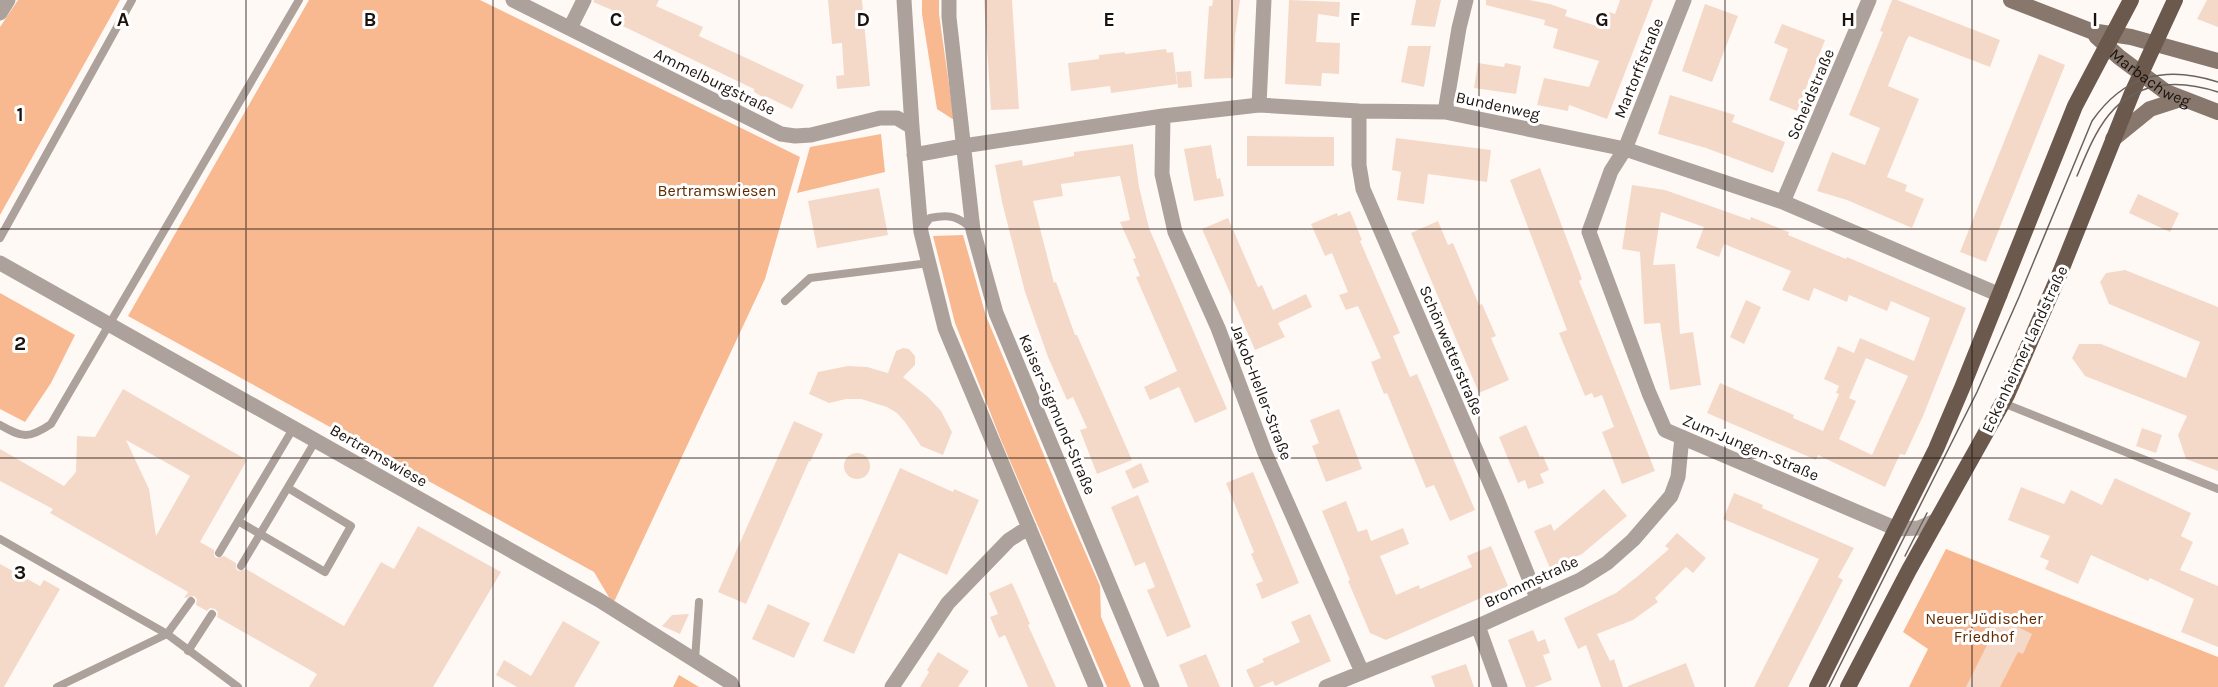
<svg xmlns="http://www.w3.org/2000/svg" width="2218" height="687" font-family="Karla,sans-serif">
	<rect width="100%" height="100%" fill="#fff9f6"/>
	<path fill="#f8b991" d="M18 0H120L0 215V27Z
		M309 0H480L800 157 765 279 613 604 594 572 128 316Z
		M922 0H939V14L954 120 937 109 922 14Z
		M881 134 885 172 797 193 810 147Z
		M963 235 986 316 1066 508 1100 586 1101 617 1131 687H1107L1001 440 955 323 933 236Z
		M0 293 75 335 51 383 25 422 0 409Z
		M1946 549 2218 657V687H1909L1928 649 1903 632Z
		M679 675 699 687H673Z"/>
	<path fill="#f4d9c9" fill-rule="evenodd" d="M594 0H659L656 6 703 27 699 36 804 85 792 109 765 96 764 98 754 92V89L608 19 612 10 593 2Z
		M828 0H862L870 86 837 89 836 76 844 75 843 60 842 43 832 44Z
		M984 0H1012L1019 109 991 110Z
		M1213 0H1240L1235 36 1233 78 1204 79 1209 6H1212Z
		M1289 0 1340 2 1339 17 1318 14 1316 42 1340 43 1339 74 1322 73 1321 86 1285 84Z
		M1416 0H1441L1435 27 1411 25Z
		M1486 0H1529L1550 4 1567 10 1565 16 1603 28 1609 12 1615 14 1620 0H1653L1607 119 1569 105 1568 111 1537 105 1544 78 1589 87 1599 61 1553 48 1558 29 1544 25 1545 20 1486 5Z
		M1892 0H1897L2000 40 1990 67 1909 36 1906 41 1888 86 1919 99 1887 177 1907 185 1905 191 1924 199 1912 228 1847 200 1817 191 1832 152 1865 165 1880 128 1849 115 1883 32 1880 31Z
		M2207 0H2218V27L2197 19Z
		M1705 4 1738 16 1712 82 1682 71Z
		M1782 24 1825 40 1797 111 1769 100 1788 49 1774 43Z
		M1408 46H1431L1424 87 1401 82Z
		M1166 49 1167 53 1173 52 1177 84 1111 93 1110 86 1071 91 1068 63 1099 59V55L1125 52V54Z
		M2039 54 2065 65 1986 262 1960 252Z
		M1478 63 1504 67 1505 63 1521 66 1516 94 1474 88Z
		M1191 71 1192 87 1178 88 1176 72Z
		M1670 95 1735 115 1732 122 1785 142 1773 173 1706 148 1658 134Z
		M1247 136 1334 137V166H1247Z
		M1396 138 1491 150 1487 182 1428 174 1424 204 1397 200 1401 172 1392 170Z
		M1133 144 1139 187 1149 228 1227 409 1195 423 1179 387 1150 400 1144 387 1177 371 1136 277 1140 276 1133 259 1136 258 1120 222 1130 220 1120 176 1061 184 1063 196 1033 201 1054 283 1056 282 1075 335H1077L1132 460 1097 474 1080 430 1087 428 1073 397 1067 400 1048 357 1025 292 1002 202 995 165 1022 160 1023 166 1074 156V152Z
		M1211 145 1217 179 1220 178 1224 196 1194 201 1184 149Z
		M1540 168 1582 279 1579 281 1655 471 1622 484 1602 432 1614 427 1602 395 1594 398 1592 393 1585 396 1559 333 1567 330 1510 180Z
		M1632 185 1665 190 1750 220 1751 217 1789 232 1788 235 1846 259 1847 257 1966 308 1923 416 1905 455 1900 454 1885 487 1818 455 1816 460 1707 413 1720 383 1794 415 1793 418 1823 431 1839 394 1836 393 1839 386 1824 379 1838 346 1854 353 1860 338 1914 361 1930 318 1891 301 1887 311 1849 295 1847 302 1814 288 1809 301 1782 290 1791 271 1724 244 1719 257 1696 248 1704 227 1661 212 1653 265 1675 264 1680 334 1693 332 1701 385 1670 390 1660 323 1644 324 1640 252 1622 249ZM1866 358 1908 376 1872 455 1839 439 1856 401 1849 398Z
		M879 188 888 235 817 248 808 201Z
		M2138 194 2179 213 2170 232 2129 213Z
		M1350 211 1362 240 1360 241 1400 333 1393 336 1410 377 1417 374 1475 510 1450 521 1434 485 1426 488 1387 393 1384 394 1371 362 1381 358 1358 306 1346 310 1339 295 1348 292 1332 253 1325 256 1311 224 1337 213 1338 216Z
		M1228 218 1258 287 1262 285 1273 310 1306 294 1312 307 1278 323 1285 337 1255 350 1202 229Z
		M1438 221 1448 245 1453 243 1479 305 1482 304 1496 336 1491 338 1509 380 1479 393 1411 233Z
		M2125 270 2218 307V471L2186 459 2178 435 2187 416 2085 376 2072 358 2079 344H2101L2186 378 2200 342 2109 304 2100 282 2106 273Z
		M1746 300 1761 307 1744 344 1730 337Z
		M903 348 909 349 915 356V365L903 377 928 397 941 411 952 432 943 455 921 446 905 422 897 413 887 407 861 399H846L829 403 809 394 818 372 848 366 867 367 888 373 896 351Z
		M123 389 247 460 200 542 214 550V555L216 558 224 556 236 563V568L238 571 246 569 344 626 381 562 394 569 418 526 501 572 433 687H309L317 674 217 617 218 612 215 609 210 608 207 611 196 605 197 599 194 596 184 598 188 592 50 513 53 509 0 481V449L64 486 76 472 77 436 95 437ZM126 440 190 476 156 536 149 489Z
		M1339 409 1362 469 1326 482 1312 446 1319 443 1310 420Z
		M794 421 823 434 810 462 809 461 746 604 718 592Z
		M1526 425 1540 457 1543 456 1549 470 1540 474 1544 483 1528 489 1525 480 1518 483 1499 437Z
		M2142 428 2162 435 2156 453 2136 446Z
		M844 466a13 13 0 1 1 26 0a13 13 0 1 1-26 0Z
		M1141 463 1149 482 1133 489 1125 471Z
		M900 468 953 492 954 489 979 500 947 575 899 553 854 654 823 641Z
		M1253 472 1299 583 1262 599 1256 584 1263 581 1251 554 1254 552 1226 483Z
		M2115 478 2191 513 2181 536 2193 542 2180 570 2218 586V647L2181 632 2194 599 2150 578 2148 581 2091 555 2078 584 2045 569 2049 561 2040 557 2050 536 2008 520 2021 487 2064 504 2071 490 2102 505Z
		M1604 489 1627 516 1582 554 1550 568 1534 531 1551 524 1554 531Z
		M1734 493 1763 505 1762 508 1854 548 1838 577 1843 580 1788 687H1754L1819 559 1723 519Z
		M1138 495 1191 627 1167 637 1147 590 1155 587 1145 562 1135 566 1111 507Z
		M1346 501 1358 532 1367 529 1371 541 1403 528 1409 544 1380 556 1396 595 1419 585 1420 589 1472 567 1467 556 1491 546 1508 586 1386 640 1370 633 1348 581 1350 580 1322 511Z
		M1677 533 1706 558 1693 573 1686 567 1655 598 1658 602 1633 620 1597 634 1610 661 1614 659 1623 687H1601L1586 645 1578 649 1564 618 1616 593 1638 576 1669 549 1665 546Z
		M0 564 40 586 44 580 60 589 4 687H0Z
		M1012 583 1030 624 1028 625 1056 687H1028L1005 635 999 638 990 617 998 614 989 593Z
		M768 604 810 623 794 658 752 639Z
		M689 614 680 634 662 626 672 615Z
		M1310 614 1331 661 1275 686 1273 681 1259 687H1254L1246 670 1264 662 1262 659 1300 642 1291 622Z
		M1995 616 2032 634 2023 654 2018 652 2000 687H1966L1990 639 1984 637Z
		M563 621 600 642 574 687H517L496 675 504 660 531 676Z
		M1533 630 1538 642 1545 639 1550 653 1543 655 1552 680 1534 687H1526L1508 640Z
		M938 652 969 671 958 687H920L929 672 927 670Z
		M1206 654 1220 687H1188L1179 665Z
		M1686 663 1695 687H1628V686Z
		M1466 664 1474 687H1435L1431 676Z"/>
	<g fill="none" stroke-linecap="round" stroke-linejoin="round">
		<path stroke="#ada29b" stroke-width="8" d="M922 229 930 218C949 214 958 216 972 229
			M0 238 132 0
			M785 301 810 278 929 263
			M2003 403 2218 489
			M0 425C23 438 29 439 51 424L299 0
			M238 521 325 572 351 526 288 488
			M0 539 167 634 238 687
			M219 553 294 427
			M241 566 316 440
			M188 651 212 614
			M695 660 699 602
			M57 687 167 634 191 601"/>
		<path stroke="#ada29b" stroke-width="15" d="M513 0 781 134 795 136 811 135 880 118H897L912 127
			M904 0 912 127 921 232 945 328 1096 687
			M949 0V17L973 230 996 313 1152 687
			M1684 0 1625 149 1611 171 1589 232 1649 393 1665 430 1897 529 1919 528 1938 520
			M0 13 8 0
			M570 28 584 0
			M1259 105 1264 0
			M1359 111V165L1363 189 1497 499 1537 598
			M1445 112 1459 28 1466 0
			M1163 116 1162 174 1175 232 1218 328 1265 453 1362 672
			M914 155 963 146 1163 116 1259 105 1359 111 1445 112 1625 149 1783 202 2000 295
			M1783 202 1869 0
			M0 263 599 600 731 683 733 687
			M1478 626 1500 687
			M892 687 948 603 1009 540 1029 527
			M1326 687 1478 626 1580 580 1607 563 1633 540 1671 496 1678 477 1682 437"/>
		<g stroke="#87776d" stroke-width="16">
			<path d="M2011 0 2091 31 2131 37 2218 61"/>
			<path id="s1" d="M2096 36 2119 57 2166 92 2218 112"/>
			<path d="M2113 139 2150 109 2181 99"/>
		</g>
		<path stroke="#6c594d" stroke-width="16" d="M1817 687 1936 449 1962 388 2075 106 2131 0
			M1848 687 1909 570 2007 395 2060 273 2132 93 2175 0"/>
		<path stroke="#6a625d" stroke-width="1.5" d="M2077 176C2095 133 2111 91 2164 85 2182 83 2200 86 2218 92
			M1905 556 1927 513
			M1829 687 1977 392 2019 297 2092 121C2124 75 2165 65 2218 82"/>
	</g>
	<path fill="none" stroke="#1c130d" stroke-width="1.5" stroke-opacity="0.55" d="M246 0V687M493 0V687M739 0V687M986 0V687M1232 0V687M1479 0V687M1725 0V687M1972 0V687M0 229H2218M0 458H2218"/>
	<g text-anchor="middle" stroke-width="6" stroke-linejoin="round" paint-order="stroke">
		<g font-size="16" fill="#1c130d" stroke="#fff">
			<text transform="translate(1638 68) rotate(-68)" y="6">Martorffstraße</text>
			<text dy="6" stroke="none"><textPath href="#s1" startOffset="69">Marbachweg</textPath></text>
			<text transform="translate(715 81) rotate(26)" y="6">Ammelburgstraße</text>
			<text transform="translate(1810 94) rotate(-67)" y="6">Scheidstraße</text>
			<text transform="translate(1498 105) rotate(12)" y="6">Bundenweg</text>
			<text transform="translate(2024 349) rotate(-65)" y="6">Eckenheimer Landstraße</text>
			<text transform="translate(1452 350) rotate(67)" y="6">Schönwetterstraße</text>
			<text transform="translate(1262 392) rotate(69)" y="6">Jakob-Heller-Straße</text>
			<text transform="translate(1058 414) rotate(67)" y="6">Kaiser-Sigmund-Straße</text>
			<text transform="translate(1751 447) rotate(23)" y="6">Zum-Jungen-Straße</text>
			<text transform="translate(379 455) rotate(30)" y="6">Bertramswiese</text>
			<text transform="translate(1531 581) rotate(-25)" y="6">Brommstraße</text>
		</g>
		<g font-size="16" fill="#602b00" stroke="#fff">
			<text x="717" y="196">Bertramswiesen</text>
			<text x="1984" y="624">Neuer Jüdischer<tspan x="1984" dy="18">Friedhof</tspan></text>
		</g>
	</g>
	<g font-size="20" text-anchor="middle" font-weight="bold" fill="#1c130d" stroke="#fff" stroke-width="6" stroke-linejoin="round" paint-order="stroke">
		<text x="123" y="26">A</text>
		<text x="370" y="26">B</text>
		<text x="616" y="26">C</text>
		<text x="863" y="26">D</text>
		<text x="1109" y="26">E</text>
		<text x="1355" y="26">F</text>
		<text x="1602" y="26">G</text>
		<text x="1848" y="26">H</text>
		<text x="2095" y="26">I</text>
		<text x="20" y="121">1</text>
		<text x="20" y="350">2</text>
		<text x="20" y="579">3</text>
	</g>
</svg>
